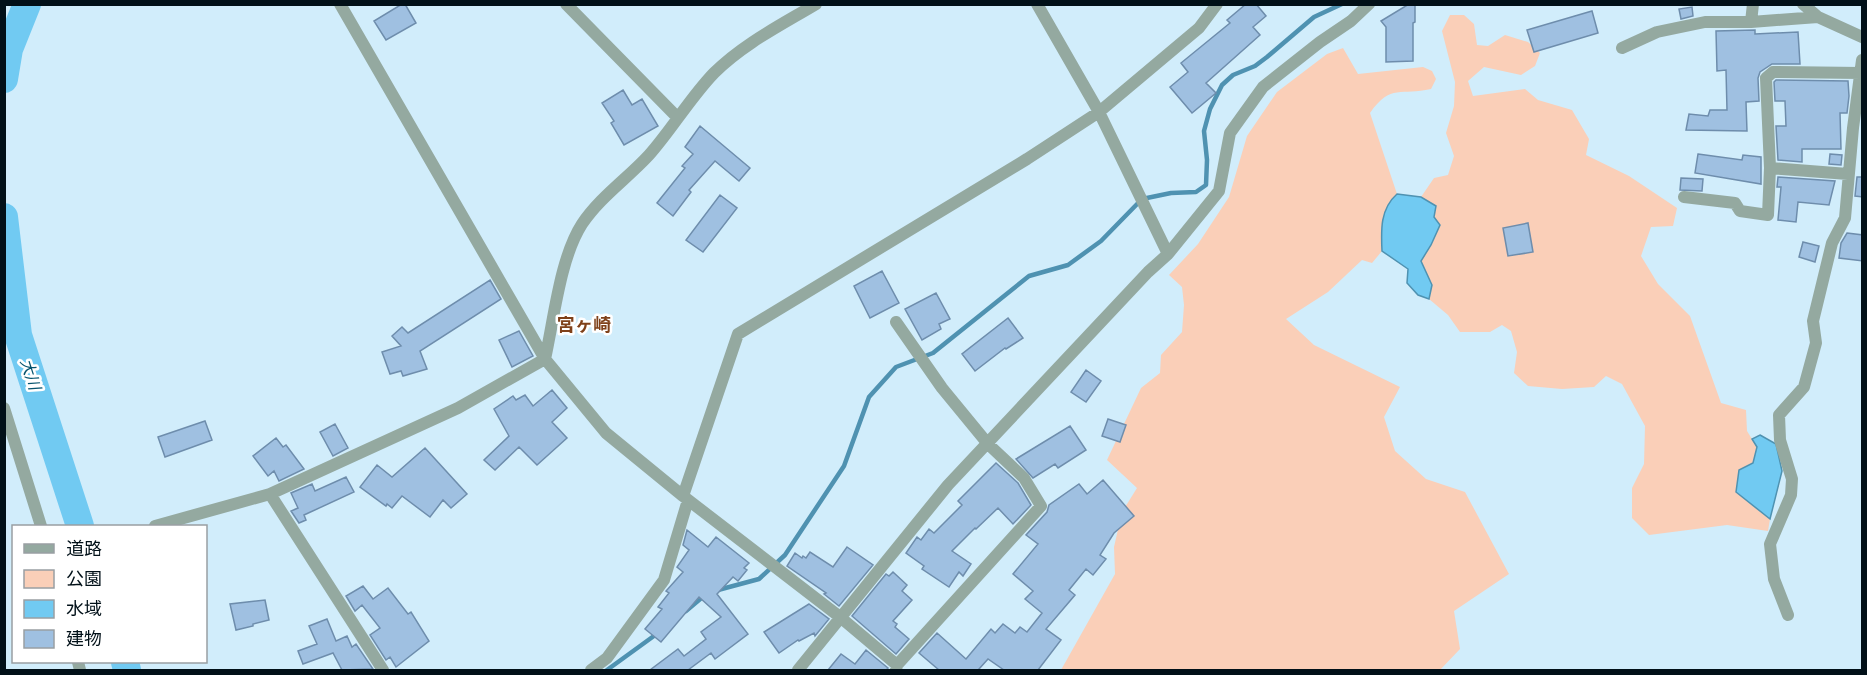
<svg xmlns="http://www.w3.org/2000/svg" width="1867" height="675" font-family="Bitter,'Noto Sans JP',serif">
	<rect width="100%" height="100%" fill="#d1edfb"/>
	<path fill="#facfb8" d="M1450 15H1464L1474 24 1477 45 1488 46 1505 35 1528 42 1540 53 1535 66 1521 75 1484 67 1468 81 1473 96 1525 89 1538 100 1572 110 1589 139 1586 155 1629 176 1677 208 1673 226 1651 227 1641 256 1658 284 1690 316 1721 403 1746 410 1747 431 1757 447 1753 463 1736 492 1770 519 1768 531 1727 525 1649 535 1632 518V488L1644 464 1645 426 1622 384 1606 376 1594 387 1562 389 1528 386 1514 373 1517 352 1511 331 1502 325 1490 332H1460L1448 315 1429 299 1432 285 1421 261 1431 245 1434 217 1421 197 1434 178 1448 175 1454 156 1446 133 1454 106 1455 82 1442 31Z
		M1343 48 1358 74 1423 67 1432 71 1436 79 1431 89C1401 96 1391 83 1370 113L1397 194C1380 209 1381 230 1382 251L1372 263 1362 260 1328 292 1286 319 1314 345 1400 387 1384 417 1395 451 1426 479 1465 492 1509 574 1454 611 1460 649 1440 670H1061L1115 574 1114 547 1122 512 1137 488 1107 460 1141 388 1160 373 1161 355 1182 332 1184 305 1182 287 1169 275 1198 244 1229 197 1247 136 1277 92 1327 54Z"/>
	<path fill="#71caf2" stroke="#4f92b1" stroke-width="1.5" d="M1397 194 1421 197 1436 206 1434 217 1440 225 1431 245 1421 261 1432 285 1429 299 1418 295 1407 283 1408 269 1382 251C1381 230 1380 209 1397 194Z
		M1760 435 1776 444 1782 471 1770 519 1736 492 1739 470 1753 463 1757 447 1752 439Z"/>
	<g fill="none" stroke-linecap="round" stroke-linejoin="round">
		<path stroke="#4f92b1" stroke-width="4.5" d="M718 590 759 579 785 555 844 466 869 397 896 367 933 353 1029 276 1068 265 1101 241 1142 199 1171 193 1196 192 1206 185 1207 160 1204 131 1210 109 1222 85 1233 75 1255 66 1267 57 1314 17 1342 4
			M686 611 705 595
			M607 670 658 633"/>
		<path stroke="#71caf2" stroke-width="28" d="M4 79 9 49 27 4
			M4 217 18 335 80 526
			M125 662 127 670"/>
	</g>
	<path fill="#9fc0e1" stroke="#6e8dac" stroke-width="1.5" d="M402 4H405L416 23 386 40 374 21Z
		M1246 4H1256L1266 16 1253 27 1260 35 1206 83 1216 93 1192 113 1170 87 1188 72 1181 63 1230 23 1227 20Z
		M1409 4H1415V22L1413 23V61L1386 62V27L1381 21Z
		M1692 7 1693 16 1681 19 1679 9Z
		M1592 11 1598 33 1534 52 1527 30Z
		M1755 30V34L1798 32 1800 64H1772L1760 72 1758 78 1759 101 1746 102 1747 131 1686 130 1689 114 1708 116 1710 110H1727L1726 70 1717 71 1716 31Z
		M1776 80 1848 81 1849 96 1847 113H1840L1841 149H1802V162L1778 160 1776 126H1786L1785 101H1775L1774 82Z
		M623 90 632 105 642 99 658 126 624 145 611 123 614 121 602 103Z
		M700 126 750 168 739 181 715 161 689 190 691 192 673 216 657 203 685 168 682 166 693 154 685 147Z
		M1698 154 1742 160 1743 155 1761 157V184L1695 173Z
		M1830 154 1842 155 1841 165 1829 164Z
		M1778 177 1835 181 1829 205 1798 202 1796 222 1778 220 1781 187H1777Z
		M1857 177H1863V197L1855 196Z
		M1681 178 1703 179 1702 191 1680 190Z
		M720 195 737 208 703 252 686 240Z
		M1528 223 1533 252 1508 256 1503 228Z
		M1847 233 1863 235V261L1839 258 1841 243Z
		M1803 242 1819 246 1815 262 1799 257Z
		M882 271 899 303 870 318 854 286Z
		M490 280 501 299 420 351 427 369 403 376 401 371 390 374 382 352 401 346 392 336 402 327 408 333Z
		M936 293 950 319 939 324 941 329 922 340 905 309Z
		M1008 318 1023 338 1006 349 1005 348 975 371 962 354Z
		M519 331 533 356 512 367 499 340Z
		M1086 370 1101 381 1086 402 1071 392Z
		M552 390 567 408 552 422 567 438 537 465 519 447 495 470 484 460 509 436 494 409 513 396 516 400 525 395 533 406Z
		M1108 419 1126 425 1120 442 1102 436Z
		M205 421 212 440 165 457 158 437Z
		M335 424 348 448 333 456 320 432Z
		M1070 426 1086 450 1058 468 1055 464 1033 478 1016 459Z
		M276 438 283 447 286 445 304 469 279 481 274 471 268 476 253 456Z
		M425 448 467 494 451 508 443 500 430 517 402 496 392 508 387 504 386 506 360 487 377 465 392 477Z
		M996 463 1018 483 1031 505 1013 524 998 508 976 529 975 528 952 551 971 564 963 576 959 572 949 587 922 569 924 566 906 553 917 537 921 540 929 529 934 533 962 505 958 501Z
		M346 477 354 492 304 515 306 520 299 523 291 511 298 508 291 493 312 484 315 491Z
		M1103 480 1134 516 1114 533 1100 555 1106 559 1093 575 1086 569 1069 590 1075 595 1046 629 1061 640 1038 670H1004L988 659 979 669 980 670H939L919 653 937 633 966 659 991 629 995 633 1003 624 1015 633 1020 627 1027 632 1042 613 1025 599 1033 591 1013 574 1038 544 1026 535 1047 512 1049 505 1079 484 1087 494Z
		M687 530 708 547 716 537 749 563 744 568 747 570 738 581 733 577 717 594 748 634 715 659 711 653 688 670H650L678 649 684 656 706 639 701 632 721 617 699 597 661 642 645 629 662 609 658 607 669 593 666 591 683 572 677 567 689 550 683 545Z
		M847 547 873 565 839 606 824 594 826 593 787 566 795 553 802 558 803 556 806 558 810 552 833 567Z
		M893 572 907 585 902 591 912 600 893 621 897 624 895 627 909 639 896 654 852 616 886 574 889 576Z
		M363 586 373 599 388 588 408 614 411 612 429 641 396 667 390 657 386 660 370 635 380 628 362 605 355 611 346 596Z
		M265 600 269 620 253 624V626L236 630 230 604Z
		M809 604 829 619 815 636 814 633 799 641 798 640 779 653 764 632Z
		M327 619 336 641 347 636 352 647 356 644 373 669 342 670 333 653 303 664 298 651 317 644 309 626Z
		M866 650 888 668 886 670H828L841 654 855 664Z"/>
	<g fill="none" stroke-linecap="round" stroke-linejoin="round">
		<path stroke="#94a9a0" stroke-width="12" d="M340 4 545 359 606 433 683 496 840 617 897 665
			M566 4 677 117
			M1037 4 1099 112 1168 254
			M1803 4 1818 17 1862 37
			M1751 22 1818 17
			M1622 48 1657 32 1705 22H1751L1753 4
			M1770 168 1766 78 1773 72 1861 73
			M1684 197 1735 203 1740 211 1768 215 1770 168 1848 174
			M4 408 41 526
			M270 494 383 670
			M683 496 738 334 1027 159 1099 112 1199 28 1217 4
			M155 526 270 494 458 408 545 359C554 319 560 258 582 224 600 197 628 178 649 155 672 129 690 98 714 73 743 44 781 25 816 4
			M1788 615 1774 579 1770 544 1791 495 1792 479 1780 440 1779 415 1804 387 1816 343 1813 321 1832 243 1845 218 1853 128 1862 60
			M78 662 80 670
			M591 670 607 658 664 580 688 500
			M798 670 948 485 1148 272 1168 254 1219 191 1230 133 1263 87 1320 42 1351 21 1369 4
			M896 670 897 665 1041 506 1024 478 988 444 942 388 896 322"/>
	</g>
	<g text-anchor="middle" stroke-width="5" stroke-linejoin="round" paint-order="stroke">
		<g font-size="16" font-style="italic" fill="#06536e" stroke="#fff">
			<text transform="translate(31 374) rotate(72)" y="6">大川</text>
		</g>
		<g font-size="18" font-weight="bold" fill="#7f411a" stroke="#fff">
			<text x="584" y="331">宮ヶ崎</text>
		</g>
	</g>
	<rect width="1867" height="675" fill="none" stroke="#011018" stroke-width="12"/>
	<rect x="12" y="525" width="195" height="138" fill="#ffffff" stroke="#999fa3" stroke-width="1.5"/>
	<rect x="24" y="544" width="30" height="9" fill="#94a9a0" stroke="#999fa3" stroke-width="1.5"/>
	<text x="66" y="555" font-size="18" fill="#011018">道路</text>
	<rect x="24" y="570" width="30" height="18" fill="#facfb8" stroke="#999fa3" stroke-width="1.5"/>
	<text x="66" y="585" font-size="18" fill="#011018">公園</text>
	<rect x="24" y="600" width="30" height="18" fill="#71caf2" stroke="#999fa3" stroke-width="1.5"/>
	<text x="66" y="615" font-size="18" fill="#011018">水域</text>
	<rect x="24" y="630" width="30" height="18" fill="#9fc0e1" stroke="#999fa3" stroke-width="1.5"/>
	<text x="66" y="645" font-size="18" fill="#011018">建物</text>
</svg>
